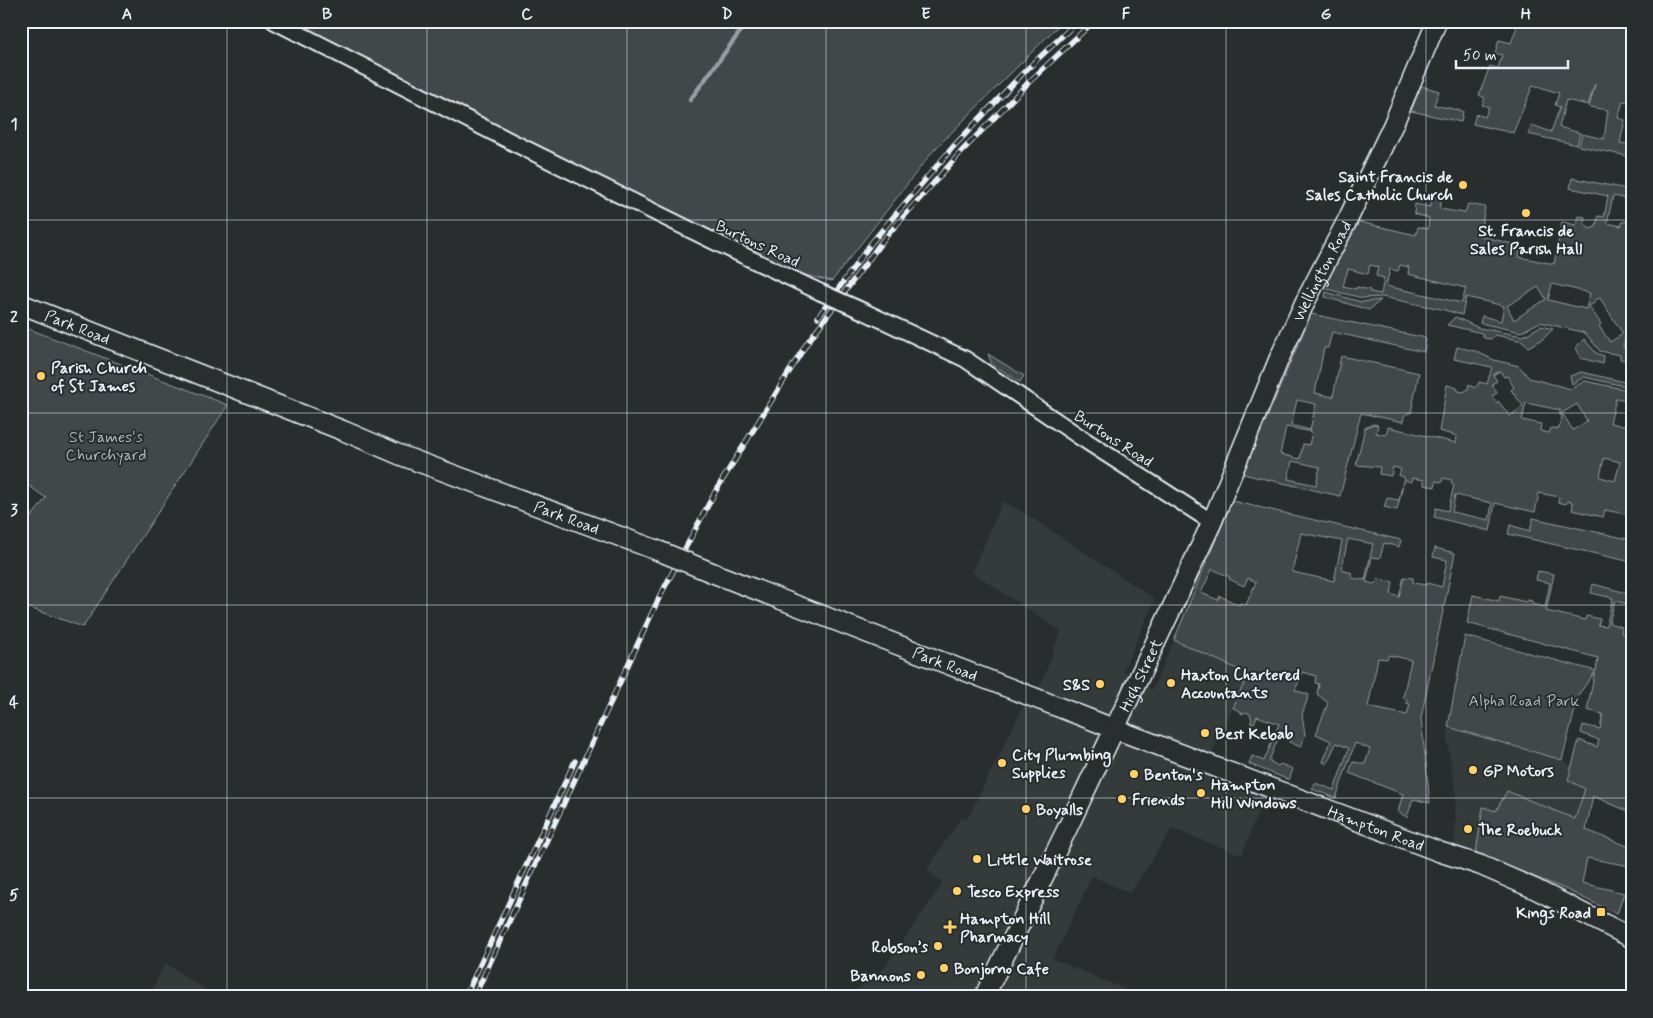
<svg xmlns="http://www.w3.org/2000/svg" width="1653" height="1018" font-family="Mynerve,sans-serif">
	<rect width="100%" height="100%" fill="#2a2d2e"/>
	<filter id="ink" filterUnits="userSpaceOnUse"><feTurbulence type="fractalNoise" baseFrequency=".02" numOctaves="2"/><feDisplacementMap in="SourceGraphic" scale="10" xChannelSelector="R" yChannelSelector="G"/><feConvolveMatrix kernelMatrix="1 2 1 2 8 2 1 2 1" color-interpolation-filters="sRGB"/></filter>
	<g filter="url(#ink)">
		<path fill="#363a3b" d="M1003 501 1032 518 1155 599 1123 671 1152 690 1174 640 1248 674 1215 747 1204 775 1263 798 1242 855 1172 829 1130 893 1092 876 1053 959 1143 997H846L884 968 943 883 927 870 961 817 966 820 972 810 1022 709 1042 682 1061 631 972 572Z
			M1448 727 1562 760 1572 766 1568 780 1585 789 1575 820 1507 791 1496 811 1483 808 1476 853 1455 845 1456 792 1448 746Z
			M165 963 216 997H149Z"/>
		<path fill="#424648" stroke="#959ca0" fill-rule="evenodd" d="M293 21H1064L1056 28 933 151 832 281C768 270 709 234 651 205 530 146 412 83 293 21Z
			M1519 21 1533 24 1528 21H1627L1625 30 1632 31V102L1623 101 1618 118 1625 120 1620 143 1632 145V157L1579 146 1582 134 1604 139 1608 110 1589 107 1595 84 1588 105 1566 100 1559 127 1580 133 1577 145 1528 134 1532 125 1551 132 1560 107 1555 105 1559 93 1533 85 1513 133 1473 124 1476 114 1485 117 1489 107 1482 105 1485 98 1479 95 1490 66 1498 68 1502 55 1495 53 1499 40 1511 43Z
			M1421 86 1439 91 1434 105 1463 111 1461 122 1411 111Z
			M1572 178 1632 190V200L1613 196 1607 223 1621 226 1623 221 1626 222 1628 218 1632 219V327L1627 326 1623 348 1632 350V362L1620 359V355L1600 351 1586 334 1582 332 1540 322 1521 332 1480 323 1482 316 1501 321 1504 306 1466 297 1462 315 1441 309 1382 297 1362 298 1323 288 1359 222 1416 235 1418 227 1428 229 1429 218 1414 214 1415 204 1430 207 1433 197 1442 198 1439 209 1465 213 1468 204 1485 207 1480 236 1521 246 1519 257 1554 264 1562 222 1576 225 1578 216 1585 217 1584 222 1589 229 1596 227 1598 216 1604 217 1608 196 1570 188ZM1370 265 1378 267 1376 276 1384 278 1381 294 1370 292V290L1357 287 1356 289 1343 286 1348 269 1368 274ZM1400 265 1409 267 1408 274 1466 288 1462 303 1386 286 1390 269 1398 271ZM1552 284 1590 293 1586 309 1548 300ZM1538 287 1546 299 1514 320 1507 306ZM1600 298 1623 334 1610 342 1599 326 1601 324 1589 306 1596 302 1595 300Z
			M1326 292 1361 302 1381 300 1369 310 1325 297Z
			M1311 314 1426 338 1424 352 1332 332 1328 348H1324L1315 393 1333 397 1341 356 1419 373 1411 413H1408L1404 416 1403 422 1361 413 1340 496 1243 474ZM1297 400 1316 404 1310 430 1291 425ZM1286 427 1312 432 1309 445 1303 444 1300 459 1280 454ZM1292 461 1320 467 1316 485 1288 479Z
			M1455 317 1479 328 1523 336 1541 326 1553 329 1543 339 1528 347 1523 341 1495 335 1491 339 1484 338 1482 333 1447 325Z
			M21 326 228 405 83 627 21 605V530L46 498 21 480V458L25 452 21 450Z
			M1584 339 1596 353 1604 356 1603 364 1580 358 1576 347Z
			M1457 347 1475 351 1494 360 1519 366 1529 378 1571 389 1585 381 1632 391V401L1616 398 1610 423 1628 427 1629 423 1632 424V525L1628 524 1630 515 1605 510 1603 517 1572 510 1573 504 1572 502 1568 501 1566 504 1558 502 1559 497 1539 493 1535 512 1495 503 1490 531 1434 517 1436 508 1448 511 1454 485 1451 484 1452 480 1443 478 1442 482 1436 481 1435 487 1424 485V480L1412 478 1411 482 1404 480 1397 510 1384 507 1387 498 1399 500 1404 477 1399 476 1401 469 1393 467 1391 476 1379 474 1380 467 1356 465 1365 428 1373 424 1378 425 1376 433 1386 435 1388 427 1456 443 1457 436 1439 431 1447 385 1457 388 1458 391 1464 392 1468 389 1469 384 1474 388 1478 385 1479 382 1487 384 1492 367 1454 359ZM1500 371 1504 377 1507 376 1514 387 1511 390 1523 406 1510 416 1498 401 1496 403 1492 396 1497 393 1492 384 1497 381 1493 375ZM1526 403 1560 410V415L1562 416 1559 429 1551 428 1549 433 1540 431 1541 424 1522 420ZM1577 404 1587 421 1573 430 1562 413ZM1604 458 1620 462 1615 481 1600 477ZM1455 495 1492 503 1489 520 1452 512Z
			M988 354 1024 376 1020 382 992 364Z
			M1581 372 1629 383 1624 386 1584 377 1572 384 1570 376Z
			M1232 501 1401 540 1399 547 1384 543 1380 558 1372 557 1366 582 1374 584 1379 579 1393 582 1391 594 1399 597 1404 577 1413 578V583L1426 585 1427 583 1442 587 1447 560 1433 557 1435 548 1455 553 1421 718 1430 803 1413 799 1407 817 1398 812 1403 794 1349 773 1353 762 1365 764 1370 749 1355 743 1336 798 1312 789 1315 783 1334 790 1349 748 1336 743 1327 764 1323 762 1331 741 1316 734 1328 703 1317 694 1319 684 1315 683 1316 676 1303 672 1295 690 1309 695 1302 714 1305 735 1301 747 1289 742 1292 735 1281 731 1269 761 1278 766 1280 764 1293 769 1289 780 1249 764 1252 756 1264 761 1279 724 1257 716 1254 723 1250 722 1252 720 1250 714 1246 712 1241 714 1242 712 1233 708 1248 674 1174 640ZM1301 533 1342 541 1334 581 1292 572ZM1348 539 1373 544 1365 580 1351 578 1352 573 1341 570ZM1212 569 1230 577 1229 579 1244 586 1248 578 1256 582 1246 605 1240 603 1239 605 1220 596 1218 600 1201 593ZM1389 655 1411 660 1403 698 1407 699 1406 703 1410 704 1407 715 1368 707 1378 658 1387 659Z
			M1533 518 1632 540V562L1508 534 1510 525 1530 531Z
			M1538 571 1554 574 1546 611 1585 620 1586 616 1600 619 1598 625 1606 626 1613 598 1591 593 1593 584 1630 594 1628 604 1615 601 1609 623 1622 627 1621 633 1631 635 1632 634V813L1593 796 1586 830 1630 847 1632 844V858L1630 866 1587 858 1582 883 1624 893 1617 914 1567 890 1476 853 1483 807 1496 811 1507 791 1575 819 1585 789 1568 780 1579 740 1597 747 1599 740 1581 733 1583 725 1600 729 1603 714 1587 710 1595 672 1579 694 1562 760 1448 727 1465 636 1596 671 1598 658 1467 623 1473 595 1499 601 1500 596 1526 602 1527 600 1532 601V604L1545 607 1550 583 1536 580Z"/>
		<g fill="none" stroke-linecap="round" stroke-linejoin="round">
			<path stroke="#989fa3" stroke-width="4.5" d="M690 100 748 21"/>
			<g stroke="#e8f1f8" stroke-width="19">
				<path id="minor" d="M274 21 516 144 709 239 820 292
					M865 312 965 359 1080 437 1212 522"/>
			</g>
			<g stroke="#e8f1f8" stroke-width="22">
				<g id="major">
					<path id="s1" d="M21 304 150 355 344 431 400 455 659 551"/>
					<path id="s2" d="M718 575 1115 729 1440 852 1480 865 1535 889 1632 938"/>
					<path id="s3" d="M984 997 1067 829 1169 614 1212 522 1279 359 1306 300 1347 221 1393 125 1437 21"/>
				</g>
			</g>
			<use href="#minor" stroke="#2a2d2e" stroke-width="15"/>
			<use href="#major" stroke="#2a2d2e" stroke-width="19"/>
			<g stroke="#e8f1f8" stroke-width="5.5">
				<path id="rail" d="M818 317 872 242 953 147 1023 73 1078 21
					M465 997 575 761
					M474 997 659 598 715 492 807 343 883 240 961 152 1029 82 1094 21"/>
			</g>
			<use href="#rail" stroke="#2a2d2e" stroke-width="4" stroke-dasharray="11" stroke-linecap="butt"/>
			<g stroke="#e8f1f8" stroke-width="19" stroke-linecap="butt">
				<path id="minor-bridge" d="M820 292 865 312"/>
			</g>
			<g stroke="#e8f1f8" stroke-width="22" stroke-linecap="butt">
				<path id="major-bridge" d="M659 551 718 575"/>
			</g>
			<use href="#minor-bridge" stroke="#2a2d2e" stroke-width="15"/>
			<use href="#major-bridge" stroke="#2a2d2e" stroke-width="19"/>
		</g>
	</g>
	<path fill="none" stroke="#e8f1f8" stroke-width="1" stroke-opacity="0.55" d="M227 21V997M427 21V997M627 21V997M826 21V997M1026 21V997M1226 21V997M1426 21V997M21 220H1632M21 413H1632M21 605H1632M21 798H1632"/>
	<g fill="#ffd166" stroke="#2a2d2e" stroke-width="2">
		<circle cx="1463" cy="185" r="5"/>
		<circle cx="1526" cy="213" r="5"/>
		<circle cx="41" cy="376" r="5"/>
		<circle cx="1171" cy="683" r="5"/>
		<circle cx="1100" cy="684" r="5"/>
		<circle cx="1205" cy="733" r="5"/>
		<circle cx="1002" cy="763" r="5"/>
		<circle cx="1473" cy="770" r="5"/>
		<circle cx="1134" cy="774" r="5"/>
		<circle cx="1201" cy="793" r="5"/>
		<circle cx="1122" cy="799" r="5"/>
		<circle cx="1026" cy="809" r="5"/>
		<circle cx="1468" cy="829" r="5"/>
		<circle cx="977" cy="859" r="5"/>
		<circle cx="957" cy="891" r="5"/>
		<rect x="1596" y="907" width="10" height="10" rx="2.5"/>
		<path d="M947.5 919.5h5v5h5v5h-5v5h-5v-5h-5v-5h5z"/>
		<circle cx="938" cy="946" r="5"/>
		<circle cx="944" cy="968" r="5"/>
		<circle cx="921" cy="975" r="5"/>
	</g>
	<g text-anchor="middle" stroke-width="4" stroke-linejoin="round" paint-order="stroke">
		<g font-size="16" font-weight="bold" fill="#e8f1f8" stroke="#2a2d2e" text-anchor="start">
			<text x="1453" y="182" text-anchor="end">Saint Francis de<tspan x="1453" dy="18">Sales Catholic Church</tspan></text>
			<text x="1526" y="236" text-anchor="middle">St. Francis de<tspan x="1526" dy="18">Sales Parish Hall</tspan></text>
			<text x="51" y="373">Parish Church<tspan x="51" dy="18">of St James</tspan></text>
			<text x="1181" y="680">Haxton Chartered<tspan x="1181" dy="18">Accountants</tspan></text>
			<text x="1090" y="690" text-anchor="end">S&amp;S</text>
			<text x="1215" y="739">Best Kebab</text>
			<text x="1012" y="760">City Plumbing<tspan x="1012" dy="18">Supplies</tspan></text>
			<text x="1483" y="776">GP Motors</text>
			<text x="1144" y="780">Benton's</text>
			<text x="1211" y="790">Hampton<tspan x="1211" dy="18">Hill Windows</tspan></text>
			<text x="1132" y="805">Friends</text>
			<text x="1036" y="815">Boyalls</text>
			<text x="1478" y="835">The Roebuck</text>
			<text x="987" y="865">Little Waitrose</text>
			<text x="967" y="897">Tesco Express</text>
			<text x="1591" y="918" text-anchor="end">Kings Road</text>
			<text x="960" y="924">Hampton Hill<tspan x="960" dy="18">Pharmacy</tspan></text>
			<text x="928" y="952" text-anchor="end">Robson’s</text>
			<text x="954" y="974">Bonjorno Cafe</text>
			<text x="911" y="981" text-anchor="end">Bannons</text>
		</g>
		<g font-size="16" fill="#e8f1f8" stroke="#2a2d2e">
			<text transform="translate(758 243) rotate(25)" y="6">Burtons Road</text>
			<text dy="6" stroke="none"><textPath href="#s3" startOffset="801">Wellington Road</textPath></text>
			<text dy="6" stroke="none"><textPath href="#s1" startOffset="61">Park Road</textPath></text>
			<text transform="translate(1114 438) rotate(33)" y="6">Burtons Road</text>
			<text dy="6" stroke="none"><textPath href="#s1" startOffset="586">Park Road</textPath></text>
			<text dy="6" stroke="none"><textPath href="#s2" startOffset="244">Park Road</textPath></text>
			<text dy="6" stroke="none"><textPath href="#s3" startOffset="358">High Street</textPath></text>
			<text dy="6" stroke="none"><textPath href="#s2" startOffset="705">Hampton Road</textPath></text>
		</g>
		<g font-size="16" fill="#aeb5ba" stroke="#2a2d2e">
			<text x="106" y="442">St James's<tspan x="106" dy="18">Churchyard</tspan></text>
			<text x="1524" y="706">Alpha Road Park</text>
		</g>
	</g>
	<rect width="1653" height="1018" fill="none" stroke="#2a2d2e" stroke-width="55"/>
	<path d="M1456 60v8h112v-8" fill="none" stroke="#e8f1f8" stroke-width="2.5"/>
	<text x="1463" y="60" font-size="15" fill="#e8f1f8" stroke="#2a2d2e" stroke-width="4" paint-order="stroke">50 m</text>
	<rect x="28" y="28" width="1598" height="962" fill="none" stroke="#e8f1f8" stroke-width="2"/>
	<g font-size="16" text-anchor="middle" font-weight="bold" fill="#e8f1f8">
		<text x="127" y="19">A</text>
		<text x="327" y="19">B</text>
		<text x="527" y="19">C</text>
		<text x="727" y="19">D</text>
		<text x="926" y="19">E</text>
		<text x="1126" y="19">F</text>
		<text x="1326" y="19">G</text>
		<text x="1526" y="19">H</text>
		<text x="14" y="129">1</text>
		<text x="14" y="322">2</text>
		<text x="14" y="515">3</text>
		<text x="14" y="707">4</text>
		<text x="14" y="900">5</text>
	</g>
</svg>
